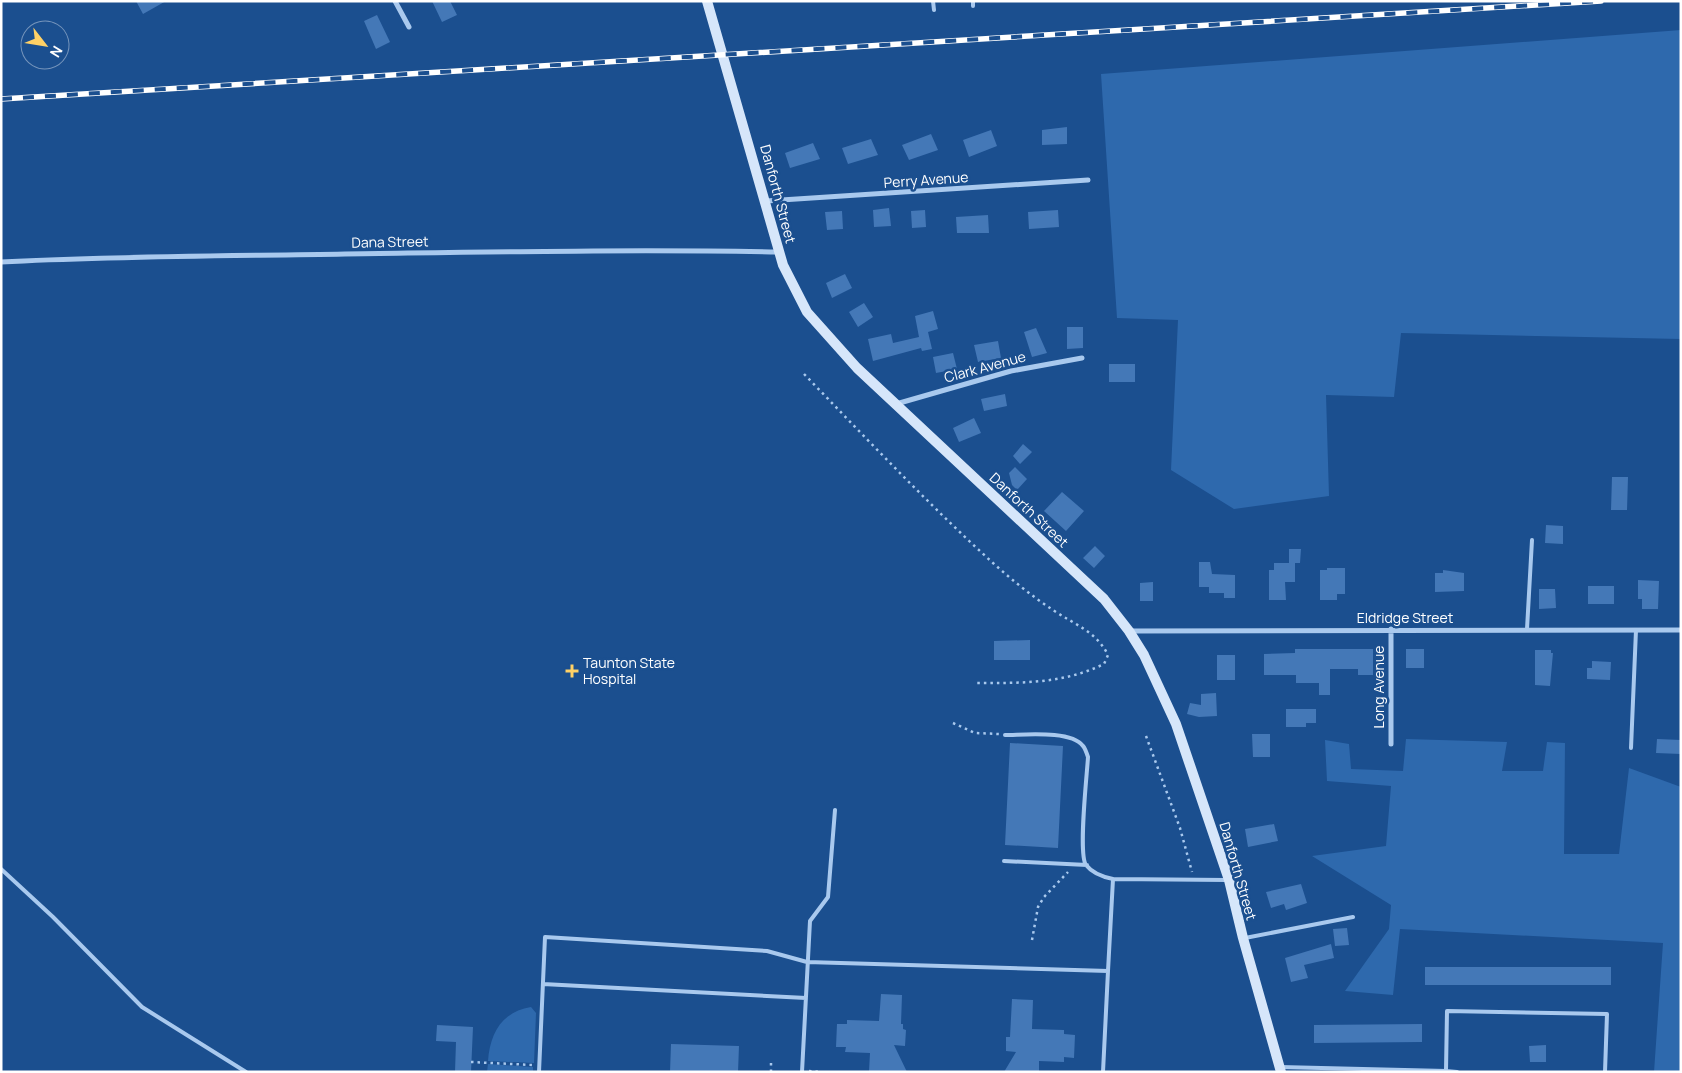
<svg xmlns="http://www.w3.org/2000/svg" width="1682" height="1073" font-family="Manrope,sans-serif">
	<rect width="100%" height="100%" fill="#1b4f8f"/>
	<path fill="#2e69ad" d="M1681 30V339L1401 333 1394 397 1326 395 1329 496 1234 509 1171 470 1178 320 1117 318 1101 74Z
		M1406 739 1507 742 1502 771H1543L1547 742 1565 743 1564 854H1619L1629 768 1681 787V1072H1654L1663 943 1400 929 1393 995 1345 991 1389 929 1391 905 1312 856 1386 846 1391 786 1327 781 1325 740 1349 744 1351 769 1403 771Z
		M531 1007 536 1013 534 1063 488 1061C490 1034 501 1012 531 1007Z
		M488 1064 533 1067V1072H487Z"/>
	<path fill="#4478b7" d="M136 1H166L143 14Z
		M432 1H450L457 15 442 22Z
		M377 15 390 42 376 49 364 21Z
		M1067 127V144L1042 145V130Z
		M991 130 997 146 969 157 963 140Z
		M931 134 938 150 909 160 902 145Z
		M871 139 878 155 848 164 842 148Z
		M813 143 820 159 790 168 785 153Z
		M889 208 891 226 874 227 873 210Z
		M925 210 926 227 912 228 911 211Z
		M1058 210 1059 227 1029 229 1028 212Z
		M842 211 843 229 827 230 825 212Z
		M988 215 989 233H957L956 217Z
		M845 274 852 288 832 298 826 283Z
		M864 303 873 317 858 327 849 312Z
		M933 311 938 329 928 332 932 349 922 351 921 348 873 361 868 339 891 334 893 343 919 337 915 316Z
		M1067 327H1083V348L1067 349Z
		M1036 328 1047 353 1032 357 1024 332Z
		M998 341 1001 358 978 362 974 345Z
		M953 353 957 369 936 373 933 357Z
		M1109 364H1135V382H1109Z
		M1005 394 1007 406 984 411 981 399Z
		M974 418 981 433 959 442 953 428Z
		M1023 444 1032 452 1020 464 1013 456Z
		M1015 467 1027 479 1017 490 1012 485 1009 473Z
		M1612 477H1628L1627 510H1611Z
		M1062 492 1084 511 1066 531 1044 511Z
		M1546 525 1563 526V544L1545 543Z
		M1095 546 1105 556 1094 568 1083 558Z
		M1289 549H1301L1300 563H1295V582H1285L1286 600H1269V570H1274V563H1289Z
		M1199 562H1210L1212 574 1235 575V598H1224V593H1209V587H1199Z
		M1327 568H1345V594H1337V600H1320V570H1327Z
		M1443 570 1464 573V591L1435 592V573H1443Z
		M1638 580 1659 581 1658 609H1642V599H1638Z
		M1153 582V601H1140V583Z
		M1588 586H1614V604H1588Z
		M1539 589H1555L1556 608 1539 609Z
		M1030 640V660H994V641Z
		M1295 649H1373V675H1358V669H1330V695H1319V683H1296V675H1264V654L1295 653Z
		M1406 649H1424V668H1406Z
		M1535 650H1551V653H1553L1550 686 1535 685Z
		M1217 655H1235V680H1217Z
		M1592 661 1611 662 1610 680 1587 679V668H1592Z
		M1216 693 1217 716 1199 717 1187 714 1190 703 1201 705V694Z
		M1286 709H1316V723H1306V727H1286Z
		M1252 734H1270V757H1253Z
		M1657 739 1681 740V754L1656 753Z
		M1010 743 1063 746 1058 848 1005 845Z
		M1274 824 1278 841 1248 847 1245 829Z
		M1301 884 1307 903 1286 910 1284 904 1271 908 1266 892Z
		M1347 928 1349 945 1335 946 1333 929Z
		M1331 944 1334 958 1304 965 1308 978 1291 982 1285 958Z
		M1425 967H1611V985H1425Z
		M881 994 902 995 901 1024H903V1029L906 1030 905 1046 894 1045 907 1072H869L870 1053 845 1052 846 1047H836L837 1024H847V1020L879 1021Z
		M1012 999 1033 1000 1032 1029 1064 1030V1034L1075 1035 1074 1058 1064 1057V1062L1039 1061V1072H1004L1016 1052 1006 1051V1037H1010Z
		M1422 1024V1042L1314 1043V1025Z
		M437 1025 473 1027 471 1072H455L456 1042 436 1041Z
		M671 1044 739 1046 738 1072H670Z
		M1546 1045V1062H1530L1529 1046Z"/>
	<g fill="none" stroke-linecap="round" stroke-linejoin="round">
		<path stroke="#a9c9ee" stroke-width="2.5" stroke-dasharray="2.5 4" stroke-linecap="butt" d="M804 374C866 438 927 503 993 563 1012 580 1033 597 1053 610 1075 625 1096 631 1108 655L1104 664C1063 684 1021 683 976 683
			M953 723 975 733 999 734
			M1146 736 1180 828 1192 872
			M1032 940 1038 907 1044 897 1068 872
			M471 1062 532 1065
			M809 1071 822 1072
			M771 1072V1063"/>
		<path stroke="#a9c9ee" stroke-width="4" d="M933 1 934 10
			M973 1V6
			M1527 629 1532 540
			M1005 735C1024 735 1071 730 1083 746 1085 748 1087 754 1088 757 1087 775 1078 854 1086 865 1093 874 1103 877 1113 879
			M1631 748 1636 630
			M1004 861 1087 865
			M1 869 53 917 142 1007 246 1072
			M1245 938 1353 917
			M543 984 806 998
			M1280 1067 1446 1071
			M539 1072 545 937 767 951 807 962 1108 971 1113 879 1227 880
			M802 1072 810 921 828 897 835 810
			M1103 1072 1108 971
			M1457 1072 1446 1071 1447 1011 1607 1014 1605 1072"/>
		<path stroke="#a9c9ee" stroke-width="5" d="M395 1 409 27
			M766 201 1088 180
			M1 262C116 256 230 256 345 254 490 252 634 249 779 252
			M896 404 1011 371 1082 358
			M1391 629V744
			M1130 631 1681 630"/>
		<path stroke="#d6e6fa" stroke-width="10" d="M707 1 783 265 807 312 857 368 1104 599 1129 631 1144 655 1176 724 1229 880 1243 938 1281 1072"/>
		<g stroke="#fff" stroke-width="5.5">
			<path id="rail" d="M1 99 1601 1"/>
		</g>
		<use href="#rail" stroke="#1b4f8f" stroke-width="4" stroke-dasharray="11" stroke-linecap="butt"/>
	</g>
	<path fill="#ffd166" stroke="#1b4f8f" stroke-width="2" d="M569.5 663.5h5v5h5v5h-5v5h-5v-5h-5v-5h5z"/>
	<g text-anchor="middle" stroke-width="5" stroke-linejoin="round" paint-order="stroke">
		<g font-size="14" fill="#fff" stroke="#1b4f8f">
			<text transform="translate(926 180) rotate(-4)" y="5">Perry Avenue</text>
			<text transform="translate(778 194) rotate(75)" y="5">Danforth Street</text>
			<text transform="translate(390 242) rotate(-1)" y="5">Dana Street</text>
			<text transform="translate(985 367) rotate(-15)" y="5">Clark Avenue</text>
			<text transform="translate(1029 510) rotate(43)" y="5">Danforth Street</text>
			<text x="1405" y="623">Eldridge Street</text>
			<text transform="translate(1379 687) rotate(-90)" y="5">Long Avenue</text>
			<text transform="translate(1238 871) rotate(74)" y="5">Danforth Street</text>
		</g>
		<g font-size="14" fill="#fff" stroke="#1b4f8f" text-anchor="start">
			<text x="583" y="668">Taunton State<tspan x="583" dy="16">Hospital</tspan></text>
		</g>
	</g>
	<rect width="1682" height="1073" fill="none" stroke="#ffffff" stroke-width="5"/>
	<g transform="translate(45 45) rotate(121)"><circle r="24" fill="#1b4f8f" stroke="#7695bc"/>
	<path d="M0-4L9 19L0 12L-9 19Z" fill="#ffd166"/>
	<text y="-8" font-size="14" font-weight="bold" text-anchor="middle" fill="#ffffff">N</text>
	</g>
</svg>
